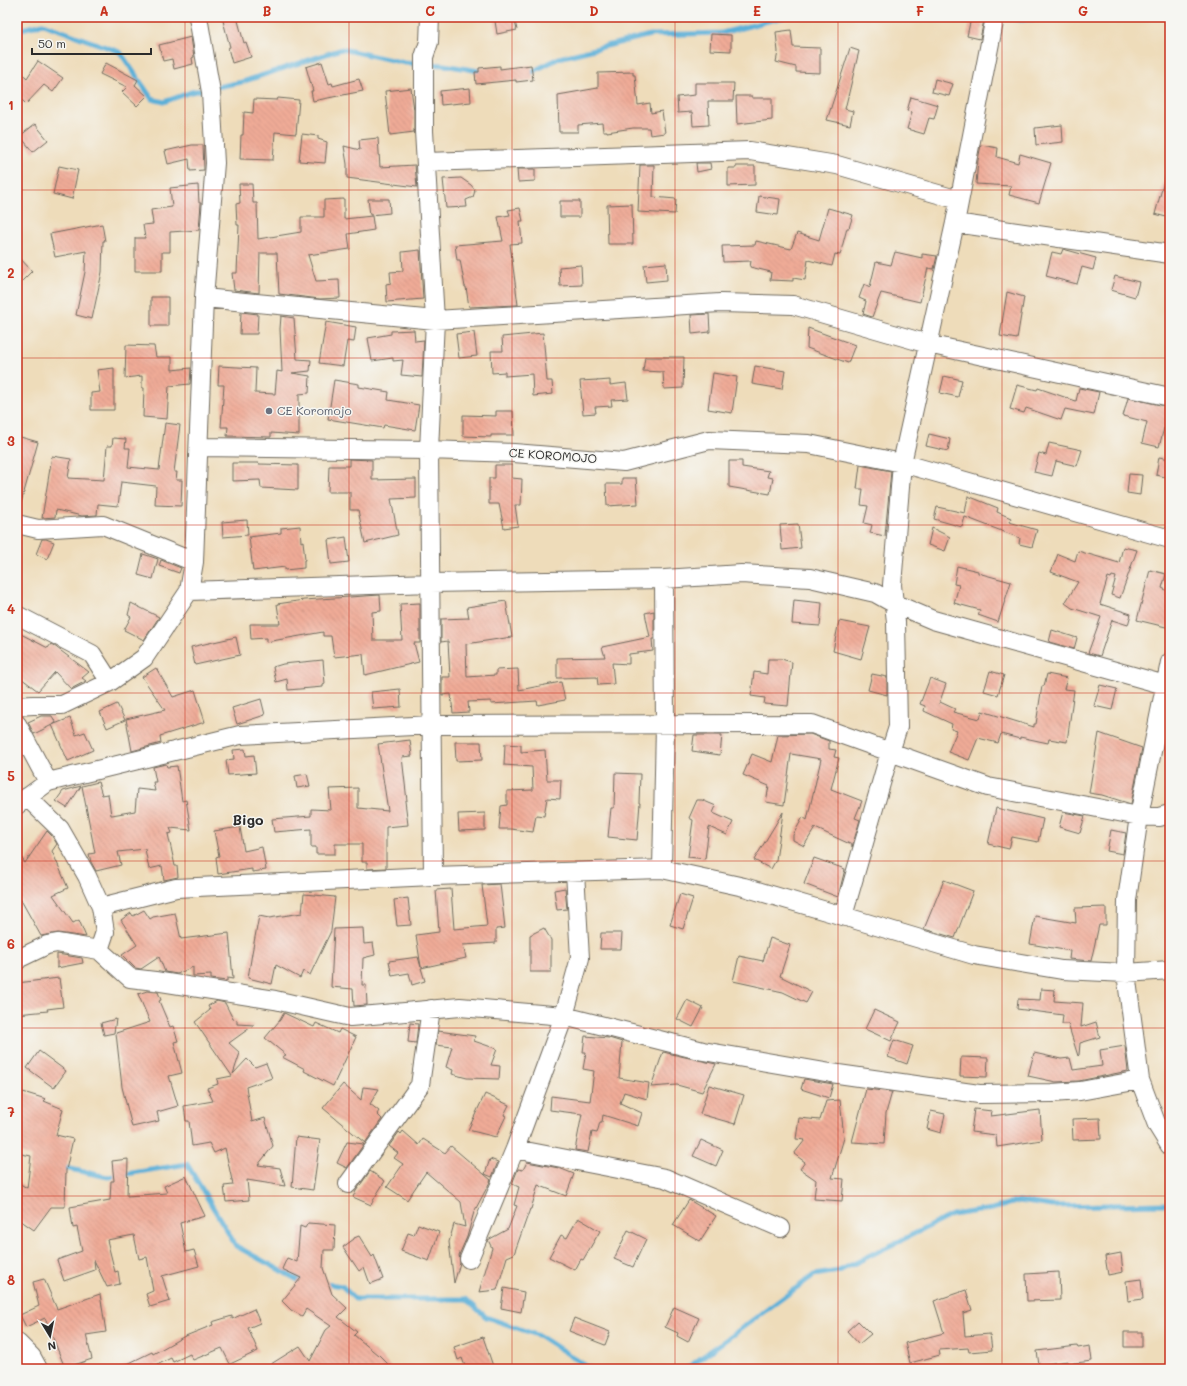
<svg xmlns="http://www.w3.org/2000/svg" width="1187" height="1386" font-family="Mali,sans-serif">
	<defs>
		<pattern id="building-back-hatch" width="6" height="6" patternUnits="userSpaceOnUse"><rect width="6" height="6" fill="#efab97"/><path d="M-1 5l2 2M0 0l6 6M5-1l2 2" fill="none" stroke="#cd9382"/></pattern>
	</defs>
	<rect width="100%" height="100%" fill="#f6f6f2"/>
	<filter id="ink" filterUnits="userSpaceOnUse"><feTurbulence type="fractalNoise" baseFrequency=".025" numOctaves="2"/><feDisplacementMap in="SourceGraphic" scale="8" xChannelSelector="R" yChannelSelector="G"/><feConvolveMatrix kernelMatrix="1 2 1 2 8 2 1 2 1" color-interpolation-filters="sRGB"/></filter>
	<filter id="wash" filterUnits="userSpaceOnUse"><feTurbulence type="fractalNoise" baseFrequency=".012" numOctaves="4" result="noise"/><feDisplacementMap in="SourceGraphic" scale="16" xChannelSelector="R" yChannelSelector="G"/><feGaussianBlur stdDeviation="0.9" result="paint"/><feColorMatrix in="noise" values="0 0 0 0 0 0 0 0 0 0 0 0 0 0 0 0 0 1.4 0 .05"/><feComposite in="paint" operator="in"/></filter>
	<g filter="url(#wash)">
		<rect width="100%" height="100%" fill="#eedcba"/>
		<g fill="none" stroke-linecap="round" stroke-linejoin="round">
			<path stroke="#5db0d8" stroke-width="5" d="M1005 17 1021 20 1055 17
				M17 30 43 24 120 52 152 99 164 102 191 92 242 82 342 49 405 63 444 65 485 72
				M526 73H530L559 58 650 35 722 33 784 17
				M60 1167 108 1177 187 1164 236 1246 298 1280 304 1281
				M322 1283 342 1286 355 1299H466L486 1317 540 1336 591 1369
				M686 1369 814 1275 839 1271 952 1215 992 1209 1019 1201 1052 1206 1170 1204"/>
		</g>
		<g id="blocks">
			<path fill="url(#building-back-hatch)" d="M222 17H237L244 43 246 42 251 57 232 63 228 48 230 47Z
				M514 17 517 30 497 34 495 21Z
				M971 18 984 20 980 39 967 36Z
				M791 30 793 47 820 48V73L796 72V67L776 62 778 52 776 32Z
				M711 34 731 35V51L710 50Z
				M191 37 194 57 192 58 193 64 174 69 172 59 163 61 159 45Z
				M850 48 859 51 845 109 853 111 850 125 827 120Z
				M38 61 63 78 53 92 44 85 26 104 17 95V69L27 78Z
				M322 62 329 84 332 83 333 86 359 79 363 91 313 101 311 91H313L306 67Z
				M106 63 138 80 135 85 147 96 137 106 122 92 127 87 100 74Z
				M531 65 533 80 516 82V80L476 84 475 72H479V68L500 66V69Z
				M633 72V75H635L638 105 650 103 651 113 662 111 665 133 650 135 649 128H633L607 132V131H603L602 123 578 125V132H559L558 95 598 88V73Z
				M935 79 953 84 949 96 932 92Z
				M695 83H734L733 101H708L709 125 693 126 692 112 678 113 677 97 695 95Z
				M411 88 414 110V132L390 135 385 91Z
				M470 88 471 102 441 105 440 91Z
				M736 96H752V98H772V120L737 124Z
				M911 97 938 105 934 119 929 118 924 134 907 129 912 112 907 111Z
				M278 98 299 100 296 134 275 132 273 160 240 159 241 135H243L244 112 253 113 254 99 277 100Z
				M35 124 48 140 33 152 20 136Z
				M1062 125 1063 142 1036 145 1035 128Z
				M302 134 318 136V139L327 142 325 163 299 161Z
				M378 138 380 167 415 165 417 187 347 178V164L344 146 360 150 359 140Z
				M192 145H203L204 170 190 171 189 159 168 164 165 151Z
				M981 145 998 148 997 157 1018 163 1020 154 1051 163 1039 203 1009 195 1011 186 976 184 978 160Z
				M696 163H710L711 169 697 172Z
				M640 165H654L653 197 676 199 675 214 638 212Z
				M59 166 78 170 72 199 53 194Z
				M736 166H755V185L728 186V168H736Z
				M517 169H535V181L518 182Z
				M1166 174 1170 175V218L1155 214Z
				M461 178 471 185 475 190 474 194 473 197 466 200 467 207 446 208 443 179Z
				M239 184H252L253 203H257L258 239 301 232V217H324V200L344 199V219L372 216 374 230 348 234 350 249 308 255 316 281 339 280 340 298 320 299 279 294 277 253H260L259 293 234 290 232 273H237L239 225H237L236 204 240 203Z
				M198 185 199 203H201L199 230 170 232V252H162V271H135V238H145L143 225 153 224 151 210 172 207 170 188Z
				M759 196 780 199 778 215 757 212Z
				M368 199H389L390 213 370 215Z
				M560 201H580V217H560Z
				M632 204 633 244H608L607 205Z
				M520 208 523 221H520L522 243 510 244 518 305 469 307 466 287H465L460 260H457L455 245 503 241 498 217 510 215 508 210Z
				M828 208 853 215 849 228H847L840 255 835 254 832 266 808 260 805 280 793 278V281L770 280 771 272 750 267 751 261 723 262 722 246 755 245 756 241 791 249 797 233 819 240Z
				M102 224 105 241H103L102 272 92 319 76 315 85 272 86 251 55 257 50 234Z
				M1063 249 1096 258 1093 270 1082 267 1077 284 1046 276 1052 252 1061 254Z
				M420 250 423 299 387 302 386 284 391 283 390 272 403 271 402 252Z
				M895 252 922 258V254L937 256 934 269 928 268 920 302 881 293 872 317 863 314 866 301 859 298 864 284 870 287 876 262 891 265Z
				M17 255 32 271 17 286Z
				M666 263 667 280 646 282 644 265Z
				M581 265 582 285 560 286 559 267Z
				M1115 276 1139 282 1135 297 1111 290Z
				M1007 292 1024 297 1017 339 1000 336Z
				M151 297H168V326H151Z
				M241 312 258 314 257 334H240Z
				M709 314 710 332 692 334 691 315Z
				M281 316 294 318 297 359 311 360 310 371 292 373 310 376 309 393 299 394V435L271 433V437L227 436 228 427H221L224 385H218L219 366 256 368 255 393 275 394 277 371 282 372 280 329Z
				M326 322 356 327 354 342 347 341 343 366 319 363Z
				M808 328 855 345 848 363 807 348Z
				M414 330 415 341 424 340 422 377 401 375 403 360 393 361V358L372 361 368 338 391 334V331Z
				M474 332 477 356 459 358 456 334Z
				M543 333 547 381H552L553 394 533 396 532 374 505 376V372L492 373 491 351H503L502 337Z
				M126 345 154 346 156 357H172V370L191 368 190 384 169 386 167 419 143 417 144 388H142V376L125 378Z
				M645 357H684L683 388 664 389 663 372 643 371Z
				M755 366 785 371 782 389 752 384Z
				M114 368V410H91V393L100 392 97 370Z
				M713 373 737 377 732 413 708 409Z
				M944 376 962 380 958 397 940 393Z
				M334 380 359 384V387L389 392 388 400 419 405 415 430 384 425 383 428 328 419Z
				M597 380V381L610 380V385L626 383 628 399 611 400 612 406 595 407 596 413 583 414 580 381Z
				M1017 385 1037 390 1038 388 1076 401 1079 388 1099 392 1094 415 1065 409 1061 420 1026 408 1024 413 1010 409Z
				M1128 398 1170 407V415L1166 429 1164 428 1159 447 1142 443 1147 422 1123 416Z
				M496 411H513L514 435H491V437L463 436V415L496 416Z
				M165 423 180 425 174 472H177L176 480H182L181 506 155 505 156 486 121 482 118 506 98 504 97 515 82 516 56 510 55 517 42 518 52 456 71 459 68 478 104 480 107 446H112L113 438 126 439 125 448H130L128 467 159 470Z
				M929 434 950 439 948 451 926 446Z
				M17 436 38 442 21 503H17Z
				M1049 443 1082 450 1077 466 1056 461 1052 476 1034 472 1039 453 1046 455Z
				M1159 457 1170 459V478L1156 475Z
				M349 459 372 460V480L416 479V498L391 499 398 535 365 543 358 510H350V492H328L329 466H349Z
				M729 461H742V467L769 471 767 477 773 478 770 494 729 487Z
				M232 463H259V464L298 465V490L261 488 260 480 232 481Z
				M495 465H512V478L522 479 521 505H515L518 526 504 528 499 504H489V478H495Z
				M860 465 891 471 885 536 870 533 872 525 864 523 868 506 861 505 863 489H857Z
				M1129 474 1142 475 1140 495 1127 493Z
				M622 478H636L638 504 607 506 606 484H622Z
				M968 496 998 508 997 512 1011 518 1009 522 1037 530 1032 547 1019 544 1020 538 965 517 962 527 934 519 937 507 965 513Z
				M247 520 248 535 223 537 222 522Z
				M798 524 801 548 782 550 780 525Z
				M300 526 301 542 303 541 305 560H304V568L285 570V567L253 571 249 537 281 533V528Z
				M932 528 950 537 945 551 928 545Z
				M346 537 349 562 331 564 328 540Z
				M42 539H46L54 542 47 559 36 554Z
				M1123 547 1137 550 1120 598 1111 595 1116 577 1112 576 1111 578 1108 577 1100 604 1131 614 1128 625 1112 620 1100 656 1088 653 1101 617 1072 608 1065 603 1078 582 1051 572 1058 554 1075 561 1078 551 1119 563Z
				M143 554 158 559 153 579 138 575Z
				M161 560 181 568 179 573 159 566Z
				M957 566 978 571V573L1011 582 998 622 978 615 980 610 954 603 959 585 954 584Z
				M1150 570 1166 574 1162 588 1170 592V628L1137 620Z
				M380 595 381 611 372 612 373 640H402L400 604 420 603V643H414L419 662 365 675 363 654 334 657 331 636H323V632L266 642V638L251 639 250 624H280L277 604 304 600Z
				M794 600 822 603 820 626 792 624Z
				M506 601 512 637 466 644 467 677 496 675V670L518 669 519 690 561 682 565 700 538 705 537 701 491 704V701L468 702 469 712 453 713 451 694 442 695V677H450L448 641 441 642V619L469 618 467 607Z
				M131 603 159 617 144 640 124 630 131 617 128 615Z
				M654 611V639H652L653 651 629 654V664L612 663 614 684 598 685 597 677 557 678V658L605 657 602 647 650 637 645 613Z
				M839 621 870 627 861 659 833 651Z
				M1052 630 1077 638 1074 649 1049 642Z
				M17 632 48 648 51 644 53 645 89 672 82 678 86 681 71 689 55 672 38 691 17 675Z
				M236 637 240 655 195 665 191 647Z
				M768 659H781L792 662 788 706 764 704 765 698 751 696 754 672 767 674Z
				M323 660 325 684 323 685V687L288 690 287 679 276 682 273 667 283 664Z
				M156 668 173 697 195 690 205 722 160 736 161 743 132 751 126 719 165 710 142 677Z
				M990 671 1004 675 998 695 984 691Z
				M872 674 887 677V695L868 690Z
				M1047 674 1067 678 1064 689 1074 690 1067 742 1049 739 1048 743 1020 737V739L1001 734 998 743 978 738 969 760 948 752 957 731 951 729 952 724 924 711 925 706 920 704 930 678 946 684 939 704 940 702 955 709 953 712 980 719 982 711 1034 727V724H1036L1042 686H1044Z
				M1100 685 1117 689 1112 710 1094 706Z
				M400 689 401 707 373 709 371 692Z
				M261 699 265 715 237 724 232 708Z
				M117 704 125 720 107 728 100 712Z
				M41 716H52L56 723 34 734 28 722Z
				M70 718 76 735 85 732 93 750 68 761 52 725Z
				M1099 733 1142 748 1131 804 1102 795 1089 793Z
				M810 734 829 741V749L836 750 834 757 839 758 831 789 862 801 855 818 860 820 852 847V845L815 828 804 846 793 840V835L803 817 807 820 821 759 791 754 784 805 766 802 769 786 743 775 752 754 772 762 778 735Z
				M694 735H722L720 755 692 751Z
				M410 740 412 756 402 757 407 801H405L408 825 386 827V868L367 869V862H362V844H335V854H316V847H311V829L274 832 272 819 311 816V809L331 810 329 789 358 788V808L388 811 378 744Z
				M455 742H481L482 760 456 761Z
				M505 744 521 745V752L545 750 547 780H561L560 799 547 798 544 816 536 815 533 832 511 829H499L501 806 507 805V791L533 790 532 767 504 765Z
				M245 749 246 756 254 755 256 773 228 775 226 760 234 759 233 750Z
				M166 764 167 767 177 766 182 801 186 800 191 830 170 828 172 833 168 834 175 866H177L178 877 164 880 162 866 149 869 145 849 118 852 121 865 96 871 91 862 89 854 95 853 82 786 98 782 102 795 108 794 111 815H112L135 811 137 789 155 791 153 782H156L153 767Z
				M615 773 640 774 639 803H640L637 840 608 837 611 808H614Z
				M307 774 310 786 297 788 295 776Z
				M81 786 67 808 56 801 63 791Z
				M697 800H702L716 806 713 813 733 822 727 835 709 827 705 859 688 857 693 820 689 818Z
				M996 808 1043 819 1038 842 1012 837 1009 849 988 844Z
				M783 812 776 860 771 869 754 860Z
				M1063 812 1085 816 1080 833 1059 827Z
				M485 813V830L459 831 458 814Z
				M240 827 244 851 262 847 266 870 252 872V869L218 874 216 857 219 856 214 831Z
				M1111 830 1126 833 1123 854 1107 851Z
				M47 831 52 836 57 844 52 851 68 888 53 895 73 923 79 920 86 937 58 933 41 936 17 893V851L25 863Z
				M814 858 845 869 838 897 804 884Z
				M944 880 973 891 955 938 924 929Z
				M500 884 505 928 496 929V943L463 945 466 958 421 968 425 981 412 985 409 973 392 976 389 961 418 957 421 967 416 935 439 932 436 890 451 889 454 929 487 926 482 885Z
				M565 888 567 909 557 910 554 890Z
				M304 894 335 897 331 931 310 975 303 971 300 978 276 965 272 984 248 978 252 953 259 916 269 918 302 913Z
				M680 894 693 898 683 929 670 925Z
				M408 898 411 925 397 926 394 900Z
				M1106 907V925H1099L1091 961 1069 959 1070 951 1030 944 1035 916 1076 923 1075 908Z
				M144 910 150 919 153 917 175 913 181 939 229 933 233 979 227 978V981L211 979V975L193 976V967L177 974 165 972 159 957 141 969 135 968 122 955 137 945 121 920 131 913 133 916Z
				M363 928 364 944 373 943 375 955 363 958 362 985H366L367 1005 354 1006 353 989 331 987 334 929Z
				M544 928 551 940V972H530V935Z
				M601 933H622L621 949H600Z
				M770 938 790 945 780 976 812 992 806 1003 783 992 733 981 739 956 763 961Z
				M57 954 82 958 83 963 57 968Z
				M59 978 63 1007 47 1009 48 1011 17 1014V983Z
				M1041 989 1055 990 1054 1001 1083 1003 1081 1027 1096 1022 1100 1037 1080 1043 1079 1055 1078 1056 1068 1024H1062L1063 1015 1017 1009 1018 999 1040 1000Z
				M147 991 158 992 161 1000 159 1001 170 1027 173 1026 178 1041 174 1042 182 1073 169 1076 178 1106 157 1112 159 1121 132 1127 122 1087 116 1033 150 1022 138 994Z
				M687 1000 703 1008 693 1027 677 1019Z
				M217 1001 225 1003 233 1019 237 1020V1024L254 1025 229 1043 240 1053 233 1074 247 1059 255 1067 266 1063 272 1078 246 1087 252 1122 265 1118 273 1146 258 1165 280 1168 285 1186 247 1180 249 1200 226 1202 224 1186 233 1185 225 1148 214 1153 209 1143 192 1146 189 1121H186L184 1106 213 1101 207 1088 218 1084 217 1079 232 1076 195 1022 210 1010 208 1006Z
				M874 1010 900 1022 891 1041 865 1029Z
				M284 1013 314 1027 316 1023 338 1033 340 1029 356 1037 333 1086 304 1071 305 1069 282 1057 286 1055 265 1038 280 1020Z
				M116 1019 114 1033 104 1035 101 1023Z
				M410 1023 418 1024 416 1043 408 1042Z
				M438 1031 475 1036 474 1041 497 1049 491 1065 500 1066 499 1079 467 1078 452 1074 453 1070 446 1067 452 1047 436 1045Z
				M585 1036 609 1038 622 1042 619 1078 649 1083 647 1099 624 1092 620 1103 642 1113 638 1126 603 1115 602 1122H600L597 1133 592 1132 588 1152 575 1150 582 1114 550 1110 551 1096 590 1101 594 1071 583 1069 586 1052H583Z
				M894 1040 913 1046 907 1064 888 1057Z
				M1125 1046 1128 1071 1079 1081 1056 1082 1028 1076 1034 1053 1061 1059 1070 1058 1073 1070 1102 1066 1100 1050Z
				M39 1051 66 1071 54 1088 27 1068Z
				M663 1052 716 1064 702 1092 677 1085 651 1087Z
				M961 1057 988 1058 987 1077 960 1076Z
				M804 1079 833 1084 829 1098 801 1089Z
				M343 1084 361 1100 363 1087 379 1089 370 1104 379 1111 377 1114 382 1119 365 1143 323 1108Z
				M709 1085 744 1095 735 1124 700 1114Z
				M866 1089 892 1092 886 1113 884 1144 852 1142Z
				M23 1092 46 1099 44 1101 63 1109 56 1135 73 1139 66 1170 65 1207H51L34 1230 17 1218V1182L27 1188 31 1156 17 1153V1111Z
				M485 1094 509 1105 504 1115 506 1116 496 1137 468 1130Z
				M840 1100 844 1138 832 1178 844 1179 842 1201 814 1199 816 1180 800 1169 805 1162 794 1154 805 1140 796 1139 799 1118 820 1120 826 1101Z
				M974 1109 992 1111 991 1116 1040 1110 1042 1140 997 1147 996 1135 971 1132Z
				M931 1111 945 1114 941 1133 927 1129Z
				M1100 1118 1101 1139 1073 1140 1072 1119Z
				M403 1131 419 1145 423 1139 445 1153 451 1146 491 1180 474 1212 467 1237 459 1255 460 1263 454 1283 449 1242 454 1224 465 1227 461 1202 426 1172 407 1200 387 1187 403 1164 394 1158 398 1153 389 1146 399 1132 401 1134Z
				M296 1137 320 1140 313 1190 292 1187Z
				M701 1140 723 1150 716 1166 693 1156Z
				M347 1142 364 1144 347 1168 337 1163Z
				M128 1159 127 1196 167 1193 164 1186 186 1176 205 1216 180 1223 186 1252 194 1250 199 1266 162 1276 170 1301 150 1307 146 1294 153 1291 147 1257 139 1259 134 1235 107 1240 115 1272 118 1271 120 1284 107 1287 94 1260 95 1270 64 1281 57 1260 82 1251 77 1227 73 1228 70 1207 110 1200 111 1181H114L112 1161Z
				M490 1159 498 1162 492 1177 485 1174Z
				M527 1162 559 1168 574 1174 566 1196 538 1185 531 1209H530L514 1254 507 1257 497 1290 479 1292 492 1248 488 1240 508 1229 517 1206 514 1205 519 1187 512 1184 518 1169 523 1170Z
				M370 1171 385 1181 375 1197 371 1205 353 1197 356 1191Z
				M689 1200 716 1216 700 1241 673 1225Z
				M578 1218 600 1231 583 1260 581 1259 575 1270 549 1257 561 1235 567 1238Z
				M308 1223 335 1225 334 1250H324L323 1268 332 1294 347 1308 338 1317 357 1332 354 1335 378 1355V1354L393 1369H263L300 1346 310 1361 326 1330 331 1326 306 1309 302 1316 291 1310 282 1301 301 1278 282 1269 287 1258 297 1262 300 1226 305 1228Z
				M418 1224 439 1232 429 1261 401 1251 408 1233 414 1235Z
				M628 1230 646 1239 633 1267 614 1259Z
				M359 1236 372 1257 374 1255 383 1279 370 1284 364 1267 359 1271 343 1247 354 1239V1238Z
				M1121 1253 1123 1272 1108 1275 1105 1256Z
				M1059 1272 1060 1300 1027 1301 1026 1274Z
				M44 1279 57 1309 100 1294 106 1332 86 1335 92 1359 65 1368 45 1318 26 1327 20 1315 39 1306 33 1282Z
				M1141 1279 1143 1299 1128 1301 1126 1281Z
				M504 1288 524 1292 521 1312 501 1308Z
				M966 1290 972 1310 963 1313 965 1336 990 1334 992 1350 969 1352 968 1348 939 1350 940 1355 910 1363 905 1343 944 1333 934 1301Z
				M674 1307 699 1318 688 1342 677 1336 678 1333 665 1327Z
				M254 1309 260 1323 248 1328 258 1351 230 1364 222 1348 193 1360 190 1354 173 1362 171 1358 149 1369H117L152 1352 153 1354 183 1337 213 1325 212 1322 232 1316V1319Z
				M574 1318 610 1332 605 1345 569 1331Z
				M858 1321 871 1334 859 1344 847 1331Z
				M1124 1332H1142V1347H1124Z
				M483 1337 494 1369H466L462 1358 458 1360 454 1347Z
				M1077 1346 1078 1348 1090 1346 1092 1361 1068 1364V1361L1039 1365 1037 1351Z"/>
		</g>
	</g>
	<g filter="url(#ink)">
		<use href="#blocks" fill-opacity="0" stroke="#6f695d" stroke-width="1"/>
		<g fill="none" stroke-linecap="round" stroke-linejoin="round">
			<g stroke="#6f695d" stroke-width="20">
				<path id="minor" d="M430 17 429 42 424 57V131L435 320 429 450 433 876
					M426 162 750 151 837 165 959 200
					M955 223 1170 254
					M204 298 435 320 720 303 793 305 928 344 1170 397
					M199 447 429 450 514 453 624 462 709 440 809 444 902 463 1170 539
					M17 524 38 529 103 525 194 562
					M189 591 431 583 664 579 741 574 810 578 875 593 893 603 933 620 1165 685
					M17 615 92 654 110 682
					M1170 662 1139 816 1127 900 1126 973 1140 1080 1157 1125 1170 1146
					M17 706 33 705H62L110 682 144 658 189 591 194 562 204 298 215 163 211 92 198 17
					M17 724 48 782
					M27 797 60 829 87 876 101 907 105 932 99 950
					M17 805 48 782 240 735 432 725 812 724 988 787 1139 816 1159 817 1170 814
					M662 869 665 725 664 579
					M101 907 176 888 433 876 662 869 744 887 843 916 974 955 1062 970 1126 973 1170 970
					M843 916 890 752 898 727 896 622 892 585 902 463 955 223 995 17
					M17 961 20 958 47 945 57 943 99 950 130 978 155 981 275 1000 350 1017 460 1007 564 1016 703 1051 831 1073 979 1094 1052 1093 1080 1091 1140 1080
					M515 1149 665 1178 781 1228
					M348 1184 420 1085 431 1009
					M469 1259 515 1149 564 1016 580 958 575 872"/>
			</g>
			<g stroke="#6f695d" stroke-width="24">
				<path id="tertiary" d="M17 1345 30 1358 36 1369"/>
			</g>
			<use href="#minor" stroke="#fff" stroke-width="18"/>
			<use href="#tertiary" stroke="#fff" stroke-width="22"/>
		</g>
	</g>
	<path fill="none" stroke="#c8321e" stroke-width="1" stroke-opacity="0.55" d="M185 17V1369M349 17V1369M512 17V1369M675 17V1369M838 17V1369M1002 17V1369M17 190H1170M17 358H1170M17 525H1170M17 693H1170M17 861H1170M17 1028H1170M17 1196H1170"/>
	<circle fill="#6b7280" stroke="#f6f6f2" stroke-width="1.5" cx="269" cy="411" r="4"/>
	<g text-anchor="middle" stroke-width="3" stroke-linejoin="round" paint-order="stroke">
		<g font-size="12" fill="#5b616d" stroke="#f6f6f2" text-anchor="start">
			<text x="277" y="415">CE Koromojo</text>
		</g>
		<g font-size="12" fill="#2b2b2b" stroke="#f6f6f2">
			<text transform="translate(553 456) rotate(4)" y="4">CE KOROMOJO</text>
		</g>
		<g font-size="14" font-weight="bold" fill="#2b2b2b" stroke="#f6f6f2">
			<text x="248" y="825">Bigo</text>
		</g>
	</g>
	<rect width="1187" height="1386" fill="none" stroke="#f6f6f2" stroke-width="44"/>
	<g transform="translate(50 1336) rotate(170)" stroke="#f6f6f2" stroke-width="3" paint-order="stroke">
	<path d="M0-3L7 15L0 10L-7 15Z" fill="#2b2b2b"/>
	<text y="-6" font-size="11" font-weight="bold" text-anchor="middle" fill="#2b2b2b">N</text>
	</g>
	<path d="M32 48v6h119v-6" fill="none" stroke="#2b2b2b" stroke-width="2"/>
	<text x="38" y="48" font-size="12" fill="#2b2b2b" stroke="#f6f6f2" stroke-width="3" paint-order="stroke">50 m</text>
	<rect x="22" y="22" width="1143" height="1342" fill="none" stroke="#c8321e" stroke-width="1.5"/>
	<g font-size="13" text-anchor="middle" font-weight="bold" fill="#c8321e">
		<text x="104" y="16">A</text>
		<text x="267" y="16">B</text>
		<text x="430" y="16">C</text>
		<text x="594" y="16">D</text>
		<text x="757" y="16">E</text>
		<text x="920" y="16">F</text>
		<text x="1083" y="16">G</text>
		<text x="11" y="110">1</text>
		<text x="11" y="278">2</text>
		<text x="11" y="446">3</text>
		<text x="11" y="614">4</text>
		<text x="11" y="781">5</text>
		<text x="11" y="949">6</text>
		<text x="11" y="1117">7</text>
		<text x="11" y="1285">8</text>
	</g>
</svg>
